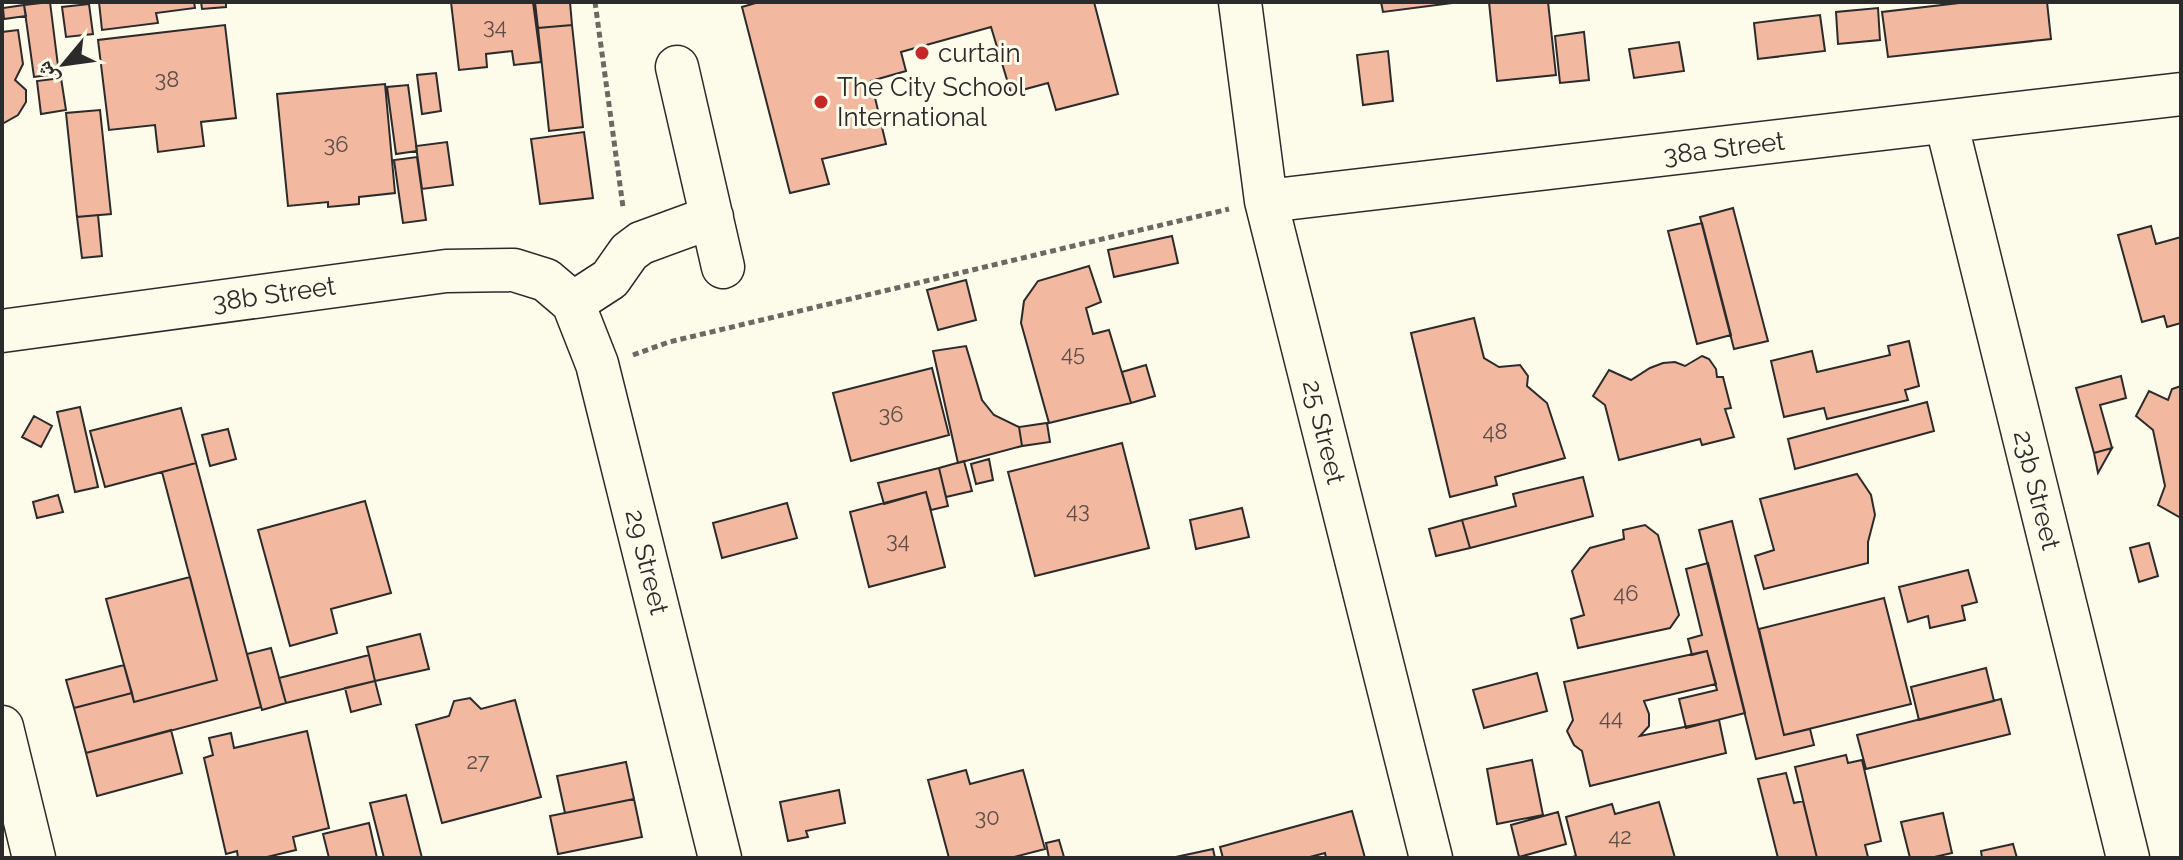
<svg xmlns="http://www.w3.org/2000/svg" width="2183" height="860" font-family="Raleway,'Noto Naskh Arabic',sans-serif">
	<rect width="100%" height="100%" fill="#fdfbea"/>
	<path fill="#f2b8a0" stroke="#2b2b2b" stroke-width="2" d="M50 2 59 74 34 77 24 5Z
		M99 2H194L195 8 156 13 158 23 102 30Z
		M201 2H226V7L202 9Z
		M451 2H533L541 62 514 65 512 51 486 54 487 67 459 70Z
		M535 2H570L572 25 538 28Z
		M759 2H1094L1118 94 1056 110 1048 83 1011 93 991 27 901 52 906 71 871 81 886 144 822 159 829 184 790 193 742 7Z
		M1381 2H1460L1383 12Z
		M1489 2H1548L1556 75 1497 81Z
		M1968 2H2047L2051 39 1888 57 1882 12Z
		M89 4 93 34 66 37 62 7Z
		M24 5 26 16 4 19 3 8Z
		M1878 8 1880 40 1838 44 1836 12Z
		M1820 15 1825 51 1758 59 1754 23Z
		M225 25 236 118 201 122 204 146 158 152 155 125 109 130 98 40Z
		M572 25 583 127 549 131 538 28Z
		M18 30 23 64 15 80 26 90V102L18 115 2 124V32Z
		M1584 32 1589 80 1560 83 1555 36Z
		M1679 42 1684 71 1634 78 1629 49Z
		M1388 51 1393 101 1363 105 1357 55Z
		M436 73 441 111 422 114 417 75Z
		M61 78 66 110 41 114 37 81Z
		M385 84 395 193 359 197V204L328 207V202L288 206 277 94Z
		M408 85 417 151 396 154 387 87Z
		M100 110 111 214 77 217 66 113Z
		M584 132 593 198 540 204 531 139Z
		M447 142 453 185 422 189 416 146Z
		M417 157 426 220 403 223 394 160Z
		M1733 208 1768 341 1734 349 1700 217Z
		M98 215 102 256 82 258 77 217Z
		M1702 223 1731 335 1697 344 1668 231Z
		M2151 226 2156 244 2181 237V323L2167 327 2164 316 2142 322 2118 235Z
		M1172 236 1178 263 1114 277 1108 250Z
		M1089 266 1101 302 1086 308 1093 334 1109 330 1131 403 1049 423 1021 323 1024 301 1038 281Z
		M966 280 976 320 938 330 927 290Z
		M1474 318 1484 358 1499 367 1520 365 1528 376 1527 386 1547 403 1565 458 1495 477 1497 485 1450 497 1411 333Z
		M1909 341 1919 386 1905 390 1908 400 1827 419 1824 408 1784 417 1771 361 1812 351 1817 372 1890 355 1888 346Z
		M966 346 982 400 994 415 1019 427 1022 446 958 463 933 351Z
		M1702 356 1709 359 1716 369 1717 377H1723L1731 408 1725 409 1734 437 1702 445 1700 439 1619 460 1605 405 1593 396 1609 370 1631 380 1650 368 1663 363 1675 362 1685 366Z
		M1146 365 1155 396 1131 403 1122 372Z
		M932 368 949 435 851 461 833 393Z
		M2121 376 2126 398 2100 405 2112 448 2094 453 2076 388Z
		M2181 386V518L2158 505 2165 486 2153 430 2136 416 2149 391 2168 400 2172 389Z
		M1927 402 1934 431 1795 469 1788 439Z
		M80 407 98 487 75 492 57 412Z
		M181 408 196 463 105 487 90 431Z
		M34 416 52 426 41 447 22 437Z
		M1047 423 1050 442 1022 446 1019 427Z
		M228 429 236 459 210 466 202 435Z
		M1122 443 1149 548 1035 576 1008 472Z
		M2112 448 2098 473 2094 453Z
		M989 459 993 480 976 484 971 464Z
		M964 461 972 491 946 497 939 468Z
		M196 463 261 707 86 753 74 708 132 693 134 702 217 680 162 472Z
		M939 468 948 506 931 510 926 492 884 504 878 483Z
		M1857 474 1871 495 1875 515 1868 542V563L1764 589 1755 556 1774 550 1760 499Z
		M1583 477 1593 516 1470 548 1462 520 1516 506 1513 494Z
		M926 492 945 567 869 587 850 512Z
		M58 495 63 512 37 518 33 502Z
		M365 501 391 593 331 609 337 633 290 646 258 530Z
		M787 503 797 538 722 558 713 523Z
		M1242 508 1249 537 1196 549 1190 520Z
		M1462 520 1470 548 1436 556 1429 529Z
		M1732 521 1784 735 1810 729 1814 745 1756 759 1699 530Z
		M1645 525 1658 535 1679 615 1670 628 1578 648 1571 619 1584 615 1572 571 1590 548 1624 539 1623 530Z
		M2149 543 2158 576 2139 582 2130 548Z
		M1708 563 1745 713 1686 728 1679 699 1717 690 1707 651 1692 655 1688 639 1702 635 1686 569Z
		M1968 570 1977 602 1962 606 1965 620 1930 628 1928 616 1908 622 1899 587Z
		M190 577 217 680 134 702 106 599Z
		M1884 598 1911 704 1784 735 1759 629Z
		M420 634 429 669 375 681 367 647Z
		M271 648 286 703 262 710 247 654Z
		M1707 651 1716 684 1644 701 1649 714V726L1640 736 1719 720 1726 753 1590 786 1582 751 1574 745 1567 731 1573 720 1564 682Z
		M369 655 375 681 286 703 279 678Z
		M124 665 132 693 74 708 66 680Z
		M1986 668 1994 701 1919 720 1911 687Z
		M1537 673 1547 711 1484 728 1473 690Z
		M375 681 381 704 351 712 345 688Z
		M470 698 481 709 515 700 541 797 442 823 416 725 449 716 454 701Z
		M2001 699 2010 734 1866 769 1857 735Z
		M171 730 182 773 97 796 86 753Z
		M307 731 329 828 293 837 296 850 263 858H238L237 851 226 854 204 758 213 755 209 738 231 733 234 748Z
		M1846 755 1848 763 1862 760 1881 841 1865 845 1868 857 1817 858 1795 767Z
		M1532 760 1543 815 1497 824 1487 769Z
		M626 762 634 799 565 813 557 776Z
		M966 770 970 784 1023 770 1045 849 1010 858H949L928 780Z
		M1786 773 1794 803 1803 801 1817 858H1778L1758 779Z
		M839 790 845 823 806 831 808 837 788 841 780 802Z
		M406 795 422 858H384L370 803Z
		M634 799 642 837 558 854 550 816Z
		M1659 802 1675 858H1569L1576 856 1566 817 1612 804 1615 814Z
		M1352 811 1365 858H1326L1325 853 1306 858H1223L1220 847Z
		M1558 812 1566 844 1519 857 1511 825Z
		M1943 813 1952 853 1930 858H1910L1901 822Z
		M369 823 377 858H329L323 834Z
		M1059 840 1064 857 1049 858 1046 843Z
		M2013 844 2017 858H1982L1981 851Z
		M1213 849 1215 858H1171Z"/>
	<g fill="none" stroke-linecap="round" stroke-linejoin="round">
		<g stroke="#2b2b2b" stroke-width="45">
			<path id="minor" d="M1240 2 1266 201 1431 858
				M677 67 723 267
				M1946 122 2128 858
				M1266 201 2181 94
				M573 303 610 279 629 252 641 243 712 217
				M2 331 446 271 514 270 546 280 573 303 597 364 720 858
				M2 727 34 858"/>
		</g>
		<path stroke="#6a6964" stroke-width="5" stroke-dasharray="6 4" stroke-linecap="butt" d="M595 2 623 207
			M633 355 669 342 1229 209"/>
		<use href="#minor" stroke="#fdfbea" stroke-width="42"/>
	</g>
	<g fill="#c62828" stroke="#fdfbea" stroke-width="3">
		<circle cx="922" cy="53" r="8"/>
		<circle cx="821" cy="102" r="8"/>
	</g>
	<g text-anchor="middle" stroke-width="6" stroke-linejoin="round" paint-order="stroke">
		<g font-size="22" fill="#5d4e48">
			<text x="495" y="34">34</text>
			<text x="167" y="87">38</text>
			<text x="336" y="152">36</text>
			<text x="1073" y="361">45</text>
			<text x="891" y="422">36</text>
			<text x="1495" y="439">48</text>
			<text x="1078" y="518">43</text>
			<text x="898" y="548">34</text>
			<text x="1626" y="601">46</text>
			<text x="1611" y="725">44</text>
			<text x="478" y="769">27</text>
			<text x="987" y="825">30</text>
			<text x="1620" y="844">42</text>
		</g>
		<g font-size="26" fill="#2b2b2b" stroke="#fdfbea" text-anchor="start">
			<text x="938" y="62">curtain</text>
			<text x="837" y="96">The City School<tspan x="837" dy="30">International</tspan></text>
		</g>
		<g font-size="26" fill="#2b2b2b" stroke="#fdfbea">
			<text transform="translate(1724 148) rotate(-7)" y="9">38a Street</text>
			<text transform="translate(274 294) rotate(-8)" y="9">38b Street</text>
			<text transform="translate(1324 432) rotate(76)" y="9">25 Street</text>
			<text transform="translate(2037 490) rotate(76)" y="9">23b Street</text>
			<text transform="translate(647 562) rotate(76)" y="9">29 Street</text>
		</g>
	</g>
	<rect width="2183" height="860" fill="none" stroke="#2b2b2b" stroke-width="8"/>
	<g transform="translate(64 64) rotate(241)" stroke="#fdfbea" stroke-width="6" paint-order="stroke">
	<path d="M0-6L14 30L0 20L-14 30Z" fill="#2b2b2b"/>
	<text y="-12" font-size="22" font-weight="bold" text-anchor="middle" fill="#2b2b2b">ش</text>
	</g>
</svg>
